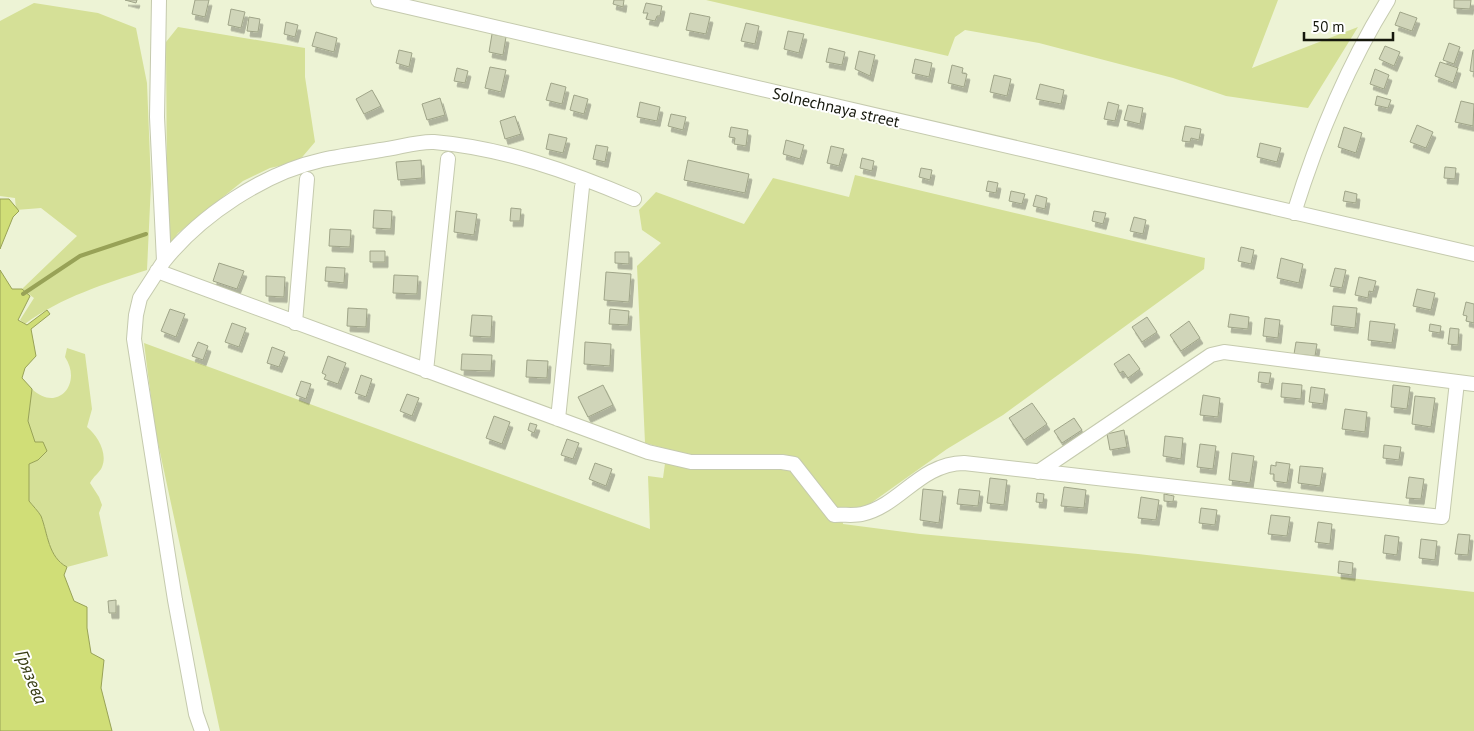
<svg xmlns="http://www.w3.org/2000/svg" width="1474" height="731" font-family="'PT Sans',sans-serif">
	<defs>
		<filter id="shadow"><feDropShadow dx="3" dy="5.5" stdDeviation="0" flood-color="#0004"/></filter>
	</defs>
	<rect width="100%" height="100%" fill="#edf3d5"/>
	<path fill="#d5e097" d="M706 0H1278L1252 68 1358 27 1308 108 1226 96 1173 78 1039 43 965 30 955 37 948 56Z
		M34 3 98 13 136 28 147 83 151 184 147 270C105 284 61 297 25 324L20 320 34 298 22 289 77 236 41 208 16 210 15 198 0 196V21Z
		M178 27 305 48V77L315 142 298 162 270 168 243 181 178 233 170 244 167 192 166 42Z
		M855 175 1205 258 1204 269 1003 415 947 449 864 508 842 509 843 524 920 534 1138 554 1474 592V731H220L155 429 144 343 650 529 648 476 663 478 667 449 645 443 637 266 661 243 642 230 639 210 656 192 744 224 773 178 849 197Z
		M67 348 85 354 92 409 87 427C97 435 108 453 102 467 100 472 93 477 90 483L99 497 102 505 99 513 108 556 67 567C48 557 48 534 41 516 38 511 33 506 29 501V464L38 460 28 421 32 389C57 413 83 384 65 357Z"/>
	<path fill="#d0de77" stroke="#98a257" d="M0 199H9L19 211 13 217 0 249Z
		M0 270 12 289H22L30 296 18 320 27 325 47 310 50 314 31 329 36 356 25 368 22 378 32 389 28 421 35 442H43L47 451 38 460 29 464V501C33 506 38 511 41 516 48 534 48 557 67 567L64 575 74 601 87 607V628L91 653 104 660 101 688 112 731H0Z"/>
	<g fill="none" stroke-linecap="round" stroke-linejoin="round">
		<path stroke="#98a257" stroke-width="4" d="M23 294 80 256 146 234"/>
	</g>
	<path fill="#d0d5b9" stroke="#9fa488" filter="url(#shadow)" d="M125 0H137L136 3Z
		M195 0H209L205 17 192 14Z
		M614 0H624L623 7 613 4Z
		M1454 0H1471L1470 9 1454 8Z
		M646 3 662 6 660 16H657L655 21 646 19 648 13H643Z
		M231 9 245 12 241 28 228 25Z
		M1400 12 1417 18 1412 31 1395 25Z
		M690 13 710 17 706 34 686 30Z
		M249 17 260 19 258 32 247 31Z
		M286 22 298 25 295 37 284 34Z
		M746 23 759 26 755 44 741 41Z
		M788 31 804 34 799 53 784 49Z
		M316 32 337 38 334 52 312 46Z
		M492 34 506 37 503 55 489 52Z
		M1449 43 1460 47 1454 64 1443 60Z
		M1385 46 1400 52 1394 66 1379 59Z
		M829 48 845 52 842 65 826 62Z
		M399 50 412 53 409 67 396 63Z
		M1473 50H1474V72L1470 71Z
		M859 51 875 55 870 76 855 69Z
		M915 59 932 63 929 77 912 73Z
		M1440 62 1458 68 1453 83 1435 76Z
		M952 65 963 68 962 73 967 74 964 87 948 83Z
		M490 67 506 70 501 92 485 88Z
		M457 68 468 71 465 83 454 81Z
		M1375 69 1389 75 1384 89 1370 84Z
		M994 75 1011 79 1007 96 990 92Z
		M551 83 566 87 562 104 546 100Z
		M1040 84 1064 90 1061 104 1036 99Z
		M372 90 381 106 364 114 356 99Z
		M574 95 588 99 584 114 570 110Z
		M1377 96 1391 100 1388 108 1375 105Z
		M440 98 445 115 427 120 422 104Z
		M1461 101 1474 104 1473 126 1455 122Z
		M640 102 660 107 657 121 637 117Z
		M1108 102 1119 105 1115 121 1104 119Z
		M1128 105 1143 108 1140 124 1124 120Z
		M671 114 686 117 683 130 668 126Z
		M515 116 521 134 505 139 500 121Z
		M1417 125 1433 132 1426 148 1410 142Z
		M1185 126 1201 129 1199 140 1191 138 1190 142 1182 141Z
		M731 127 748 130 746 146 734 144 735 138 729 137Z
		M1344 127 1362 133 1356 153 1338 147Z
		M549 134 567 138 563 153 546 149Z
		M786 140 804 145 800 159 783 154Z
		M1260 143 1281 148 1277 162 1257 157Z
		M596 145 608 147 605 162 593 159Z
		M831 146 844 149 839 166 827 163Z
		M862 158 874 161 872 171 860 168Z
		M421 160 422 178 398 180 396 162Z
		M688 160 749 174 745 193 684 180Z
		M1445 167 1456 168 1455 179 1444 178Z
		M921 168 932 170 930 180 919 177Z
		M988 181 998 183 996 193 986 191Z
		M1011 191 1025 194 1022 204 1009 201Z
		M1345 191 1357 194 1356 203 1343 201Z
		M1036 195 1047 198 1045 209 1033 206Z
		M511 208 521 209 520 221H510Z
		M374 210 392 211 391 229 373 228Z
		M456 211 477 214 474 235 454 232Z
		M1094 211 1106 213 1103 224 1092 221Z
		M1134 217 1146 220 1143 234 1130 231Z
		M330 229 351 230 350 247 329 246Z
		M1241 247 1254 250 1251 264 1238 261Z
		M370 251H385V262H370Z
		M615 252H629V264L615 263Z
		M1281 258 1303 264 1299 283 1277 278Z
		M219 263 244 271 237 289 213 281Z
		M326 267 345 268 344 283 325 281Z
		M1335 268 1346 270 1342 288 1330 286Z
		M606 272 631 274 629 302 604 300Z
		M394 275 418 276 417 294 393 293Z
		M266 276 285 277 284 297 266 296Z
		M1359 277 1376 281 1373 292 1369 291 1368 298 1355 295Z
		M1417 289 1435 293 1431 310 1413 306Z
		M1466 302 1474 304V323L1466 321 1467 316 1463 315Z
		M1333 306 1357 308 1355 328 1331 325Z
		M348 308 367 309 366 327 347 326Z
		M170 309 185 314 176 337 161 331Z
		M610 309 629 311 628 325 609 324Z
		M1230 314 1249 317 1248 329 1228 327Z
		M472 315 492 316 491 337 470 336Z
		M1147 317 1157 332 1142 342 1132 327Z
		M1265 318 1280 320 1278 338 1263 336Z
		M1189 321 1200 338 1181 351 1170 335Z
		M1370 321 1395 324 1392 343 1368 340Z
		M232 323 246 328 239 347 225 342Z
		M1430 324 1441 326 1440 333 1429 331Z
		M1450 328 1459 329 1458 345 1448 344Z
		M198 342 208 346 203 360 192 356Z
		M585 342 611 344 610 366 584 364Z
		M1296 342 1317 344 1315 356 1294 354Z
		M272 347 285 352 279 367 267 363Z
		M462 354 492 355 491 371 461 370Z
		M1129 354 1140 369 1128 378 1123 371 1120 373 1114 364Z
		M328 356 346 363 338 384 324 379 326 375 322 373Z
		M527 360 548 361 547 378 526 377Z
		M1259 372 1271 373 1269 384 1258 382Z
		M361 375 372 379 366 397 355 393Z
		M301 381 311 384 306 399 296 395Z
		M1282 383 1302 385 1301 399 1281 397Z
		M603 385 613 405 588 417 578 397Z
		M1393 385 1410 387 1407 409 1391 407Z
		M1311 387 1325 389 1323 404 1309 402Z
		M407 394 419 398 412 416 400 411Z
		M1203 395 1220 398 1218 417 1200 415Z
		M1415 396 1435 398 1431 427 1412 424Z
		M1032 403 1047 424 1024 440 1009 418Z
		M1345 409 1367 412 1365 432 1342 429Z
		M494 416 510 422 502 444 486 438Z
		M1074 418 1082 430 1062 443 1054 431Z
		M530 423 537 425 534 433 528 430Z
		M1124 430 1127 447 1110 450 1107 434Z
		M1165 436 1183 438 1181 459 1163 456Z
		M567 439 579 443 573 459 561 455Z
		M1200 444 1216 446 1213 469 1197 467Z
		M1384 445 1401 447 1399 460 1383 458Z
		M1232 453 1254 456 1250 483 1229 480Z
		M1276 462 1290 464 1287 483 1274 481V474H1270L1271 465 1276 466Z
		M595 463 612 469 606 486 589 479Z
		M1300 466 1323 468 1320 486 1298 483Z
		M1409 477 1424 479 1421 499 1406 498Z
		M990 478 1007 480 1004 505 987 503Z
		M1064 487 1086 490 1084 508 1061 506Z
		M923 489 943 491 939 523 920 520Z
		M959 489 980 491 978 506 957 504Z
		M1037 493 1044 494 1043 503 1036 502Z
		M1164 494 1174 496 1173 502 1164 501Z
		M1141 497 1159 500 1156 520 1138 518Z
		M1201 508 1217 510 1215 525 1199 523Z
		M1271 515 1290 517 1287 536 1268 534Z
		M1318 522 1332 524 1330 544 1315 542Z
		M1458 534 1470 535 1468 555 1455 554Z
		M1385 535 1399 537 1397 555 1383 553Z
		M1421 539 1437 541 1435 560 1419 558Z
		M1339 561 1353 563 1352 575 1338 573Z
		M116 600V613H109L108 601Z"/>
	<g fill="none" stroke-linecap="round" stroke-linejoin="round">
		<g stroke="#c5caae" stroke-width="16">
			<path id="minor" d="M159 0 157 117 164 261 140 298 136 315 134 339 175 600 196 714 202 731
				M378 0 1474 254
				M1294 213C1317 139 1347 66 1388 0
				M164 261C201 215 264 173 322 160 341 156 362 153 381 150 398 148 418 141 434 142 503 148 571 172 634 199
				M157 271 648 452 691 462H782L794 464 834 515C843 514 853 516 862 514 901 505 919 464 964 463L1442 517 1457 382
				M295 323 307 179
				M426 371 448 159
				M558 419 582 187
				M1038 472 1211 355 1224 352 1474 384"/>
		</g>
		<use href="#minor" stroke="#fff" stroke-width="14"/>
	</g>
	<g text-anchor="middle" stroke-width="4" stroke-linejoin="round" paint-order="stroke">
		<g font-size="16" fill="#15170c" stroke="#fff">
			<text transform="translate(836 107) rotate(13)" y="6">Solnechnaya street</text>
		</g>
		<g font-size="18" font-style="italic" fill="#383d13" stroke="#fff">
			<text transform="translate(31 677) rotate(68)" y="6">Грязева</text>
		</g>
	</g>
	<path d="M1304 32v8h89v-8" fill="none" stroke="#15170c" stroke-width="2.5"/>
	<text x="1312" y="32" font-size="15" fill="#15170c" stroke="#ffffff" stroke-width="4" paint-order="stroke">50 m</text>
</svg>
